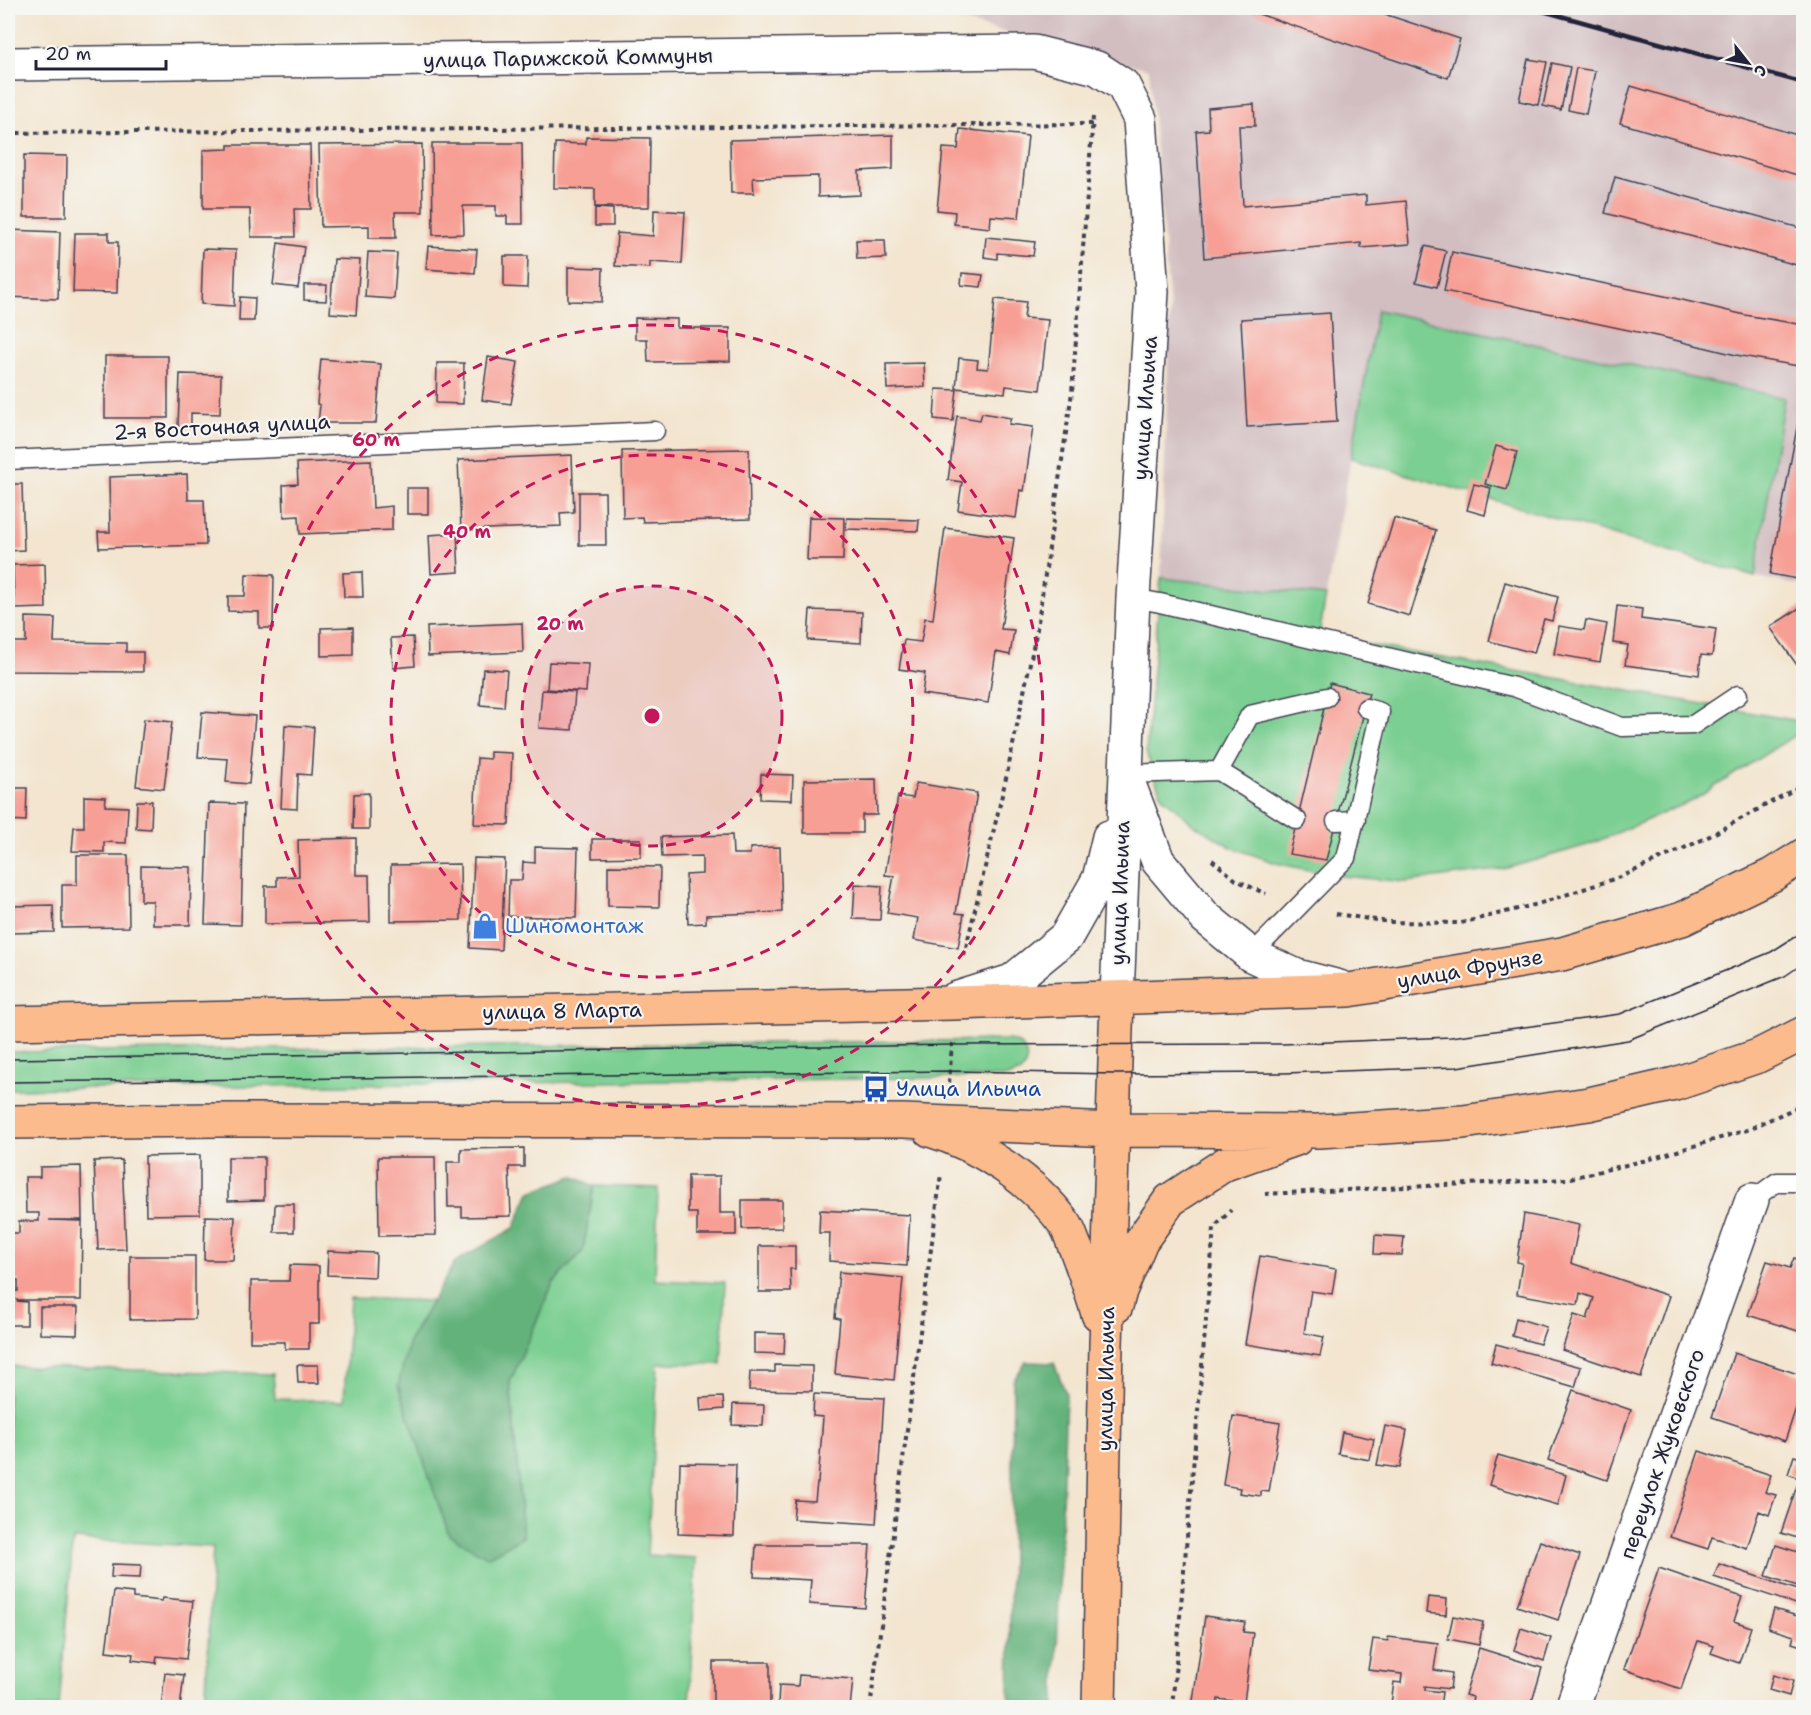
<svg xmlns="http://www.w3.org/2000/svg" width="1811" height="1715" font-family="'Shantell Sans',sans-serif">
	<rect width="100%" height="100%" fill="#f6f6f2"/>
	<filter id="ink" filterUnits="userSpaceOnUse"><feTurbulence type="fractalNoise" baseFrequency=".0167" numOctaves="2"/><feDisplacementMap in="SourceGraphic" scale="12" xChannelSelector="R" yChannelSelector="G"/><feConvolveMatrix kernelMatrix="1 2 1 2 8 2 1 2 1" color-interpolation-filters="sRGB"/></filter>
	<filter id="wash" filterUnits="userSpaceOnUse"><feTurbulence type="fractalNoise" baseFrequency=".008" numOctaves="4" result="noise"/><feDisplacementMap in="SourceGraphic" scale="24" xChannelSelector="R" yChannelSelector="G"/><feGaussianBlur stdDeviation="1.35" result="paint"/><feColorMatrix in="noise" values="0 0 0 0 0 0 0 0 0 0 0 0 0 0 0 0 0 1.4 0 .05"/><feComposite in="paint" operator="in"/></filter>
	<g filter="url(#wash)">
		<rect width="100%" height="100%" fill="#f3e5cf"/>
		<path fill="#d2bec1" d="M910 8H1803V586L1756 577 1784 398 1377 311 1326 596 1161 578 1170 308 1149 69Z"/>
		<path fill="#7bcf92" stroke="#4e7866" stroke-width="1.5" d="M1377 310 1784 398 1755 577 1351 458Z
			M1161 578 1326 596 1319 636 1804 722 1803 730 1694 800 1591 844 1504 869 1405 882 1332 875 1276 863 1231 847 1193 824 1161 795 1146 752Z
			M1009 1040C1026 1044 1032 1058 1021 1072L1007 1077 8 1089V1052Z
			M594 1186 658 1188 655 1280 725 1283 721 1364 658 1363 647 1555 696 1558 689 1707H205L213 1547 73 1539 59 1707 8 1708V1366L273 1374 275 1399 344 1401 350 1298 432 1301 409 1341 523 1537 510 1382 553 1283 583 1251Z"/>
		<path fill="#64b27c" stroke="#436a5c" stroke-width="1.5" d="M573 1176 594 1186 583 1251 553 1283 510 1382 523 1537 487 1557 449 1535 398 1386 409 1341 455 1262 514 1228 530 1192Z
			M1026 1362 1054 1363 1066 1394 1055 1707H1009L1013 1381Z"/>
		<g id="blocks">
			<path fill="#f79f94" d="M1241 8H1366L1460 39 1448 78Z
				M1528 59 1547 62 1538 105 1519 101Z
				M1552 63 1570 67 1561 110 1543 106Z
				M1576 68 1595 71 1586 114 1568 110Z
				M1631 86 1804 137V177L1620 123Z
				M1254 104 1255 126H1239L1243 206 1366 195V205L1406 201 1410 244 1361 248V243L1204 258 1196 131 1209 130 1208 108Z
				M960 129 1028 136 1019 218 991 216 990 228 954 224 955 212 937 210 943 148 958 149Z
				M893 135V169L859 171 860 195 818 197V176L753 178 754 193H731L730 140Z
				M586 137 650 138 649 207H595V189L554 188 555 143 586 144Z
				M432 143H522L523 224H507V216H496V206H463L464 234 433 235Z
				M422 144 423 212H395L396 238H369V226L321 227 319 145Z
				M228 145H310L311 209H294L295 237H251L250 209H203V150L228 149Z
				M24 155 67 156 66 217H24Z
				M1615 177 1804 229V267L1605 213Z
				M595 208 613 209V226H595Z
				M654 210 685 212 682 264 650 262V268L615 266 617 233 653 236Z
				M8 230 60 232 58 299 8 297Z
				M75 233H109V242H118L117 293 73 292Z
				M986 237 1035 242 1033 256 997 253V259L984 257Z
				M856 240H885L886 258 857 259Z
				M278 243 304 247 298 288 273 285Z
				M428 246 477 249 475 273 426 269Z
				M1425 246 1446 251 1437 287 1416 282Z
				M203 249 236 250 234 306 201 304Z
				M368 252 397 253 394 299 365 297Z
				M1452 252 1674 298 1745 315 1804 325V367L1736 355 1666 338 1444 291Z
				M504 256H528L527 288 504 287Z
				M334 259 360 260 356 315 330 313Z
				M568 267 603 268 602 302 568 301Z
				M962 273 983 275 981 287 961 285Z
				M304 285H327L326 301 304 300Z
				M240 297 255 298 254 321H239Z
				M995 299 1026 302 1024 318 1048 320 1040 390 1006 386 1005 393 956 388 959 358 978 360 977 368 988 369Z
				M1330 313 1337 422 1247 427 1241 319Z
				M635 318 677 319V328H730V361L648 362 647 339H635Z
				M105 356H168V418H105Z
				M488 357 518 362 511 404 482 400Z
				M321 359 381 364 376 423H318L320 405 317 404Z
				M437 363H464L463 404 436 403Z
				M924 363 925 387 887 389 886 364Z
				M180 374 221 375 220 414 191 413V428L178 427Z
				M936 389 957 390 953 421 934 419Z
				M1802 400H1804V580L1770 574Z
				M982 413 1011 418 1009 424 1033 427 1024 491 1020 490 1016 518 958 510 962 482 948 480 957 416 980 420Z
				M1496 446 1517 452 1507 490 1485 484Z
				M749 449 750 519 643 522 642 517 623 518 622 451Z
				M572 455 574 512 560 513 561 526 461 530 458 460Z
				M371 460 373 508 392 506V530L300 534 299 516 284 517 283 485 298 484 297 463Z
				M187 474 188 500H204L206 545 99 548 98 532H110L109 477Z
				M8 484H22L24 550 8 551Z
				M1474 484 1491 488 1485 515 1467 510Z
				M407 488H428V514H407Z
				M579 492H605L606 545H579Z
				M809 517 844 518 843 560H807Z
				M847 518 919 520 918 531 846 529Z
				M1394 518 1436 530 1410 616 1368 604Z
				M945 528 1014 538 1001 629 1014 630 1010 655 996 652 988 703 922 694 925 673 899 669 904 640 921 642 925 618 933 619Z
				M457 533 459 572 431 574 429 535Z
				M45 564 46 608 14 609 13 565Z
				M362 572 363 597H344L343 573Z
				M246 574 274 575 273 628H259V612L228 611V596H245Z
				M1505 582 1558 597 1552 621 1544 619 1534 653 1489 641Z
				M1804 605V675L1770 627Z
				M1617 606 1642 609 1641 619 1716 629 1712 656 1701 655 1699 675 1625 665 1628 645 1613 643Z
				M810 610 862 612 861 643 808 640Z
				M26 617 55 618 54 642 126 643V652H143V672L8 671V642H26Z
				M1586 620 1607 624 1600 662 1554 654 1559 626 1584 630Z
				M522 623 523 652 428 656 427 627Z
				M353 627V655L321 656V628Z
				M413 637 415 666 393 668 391 638Z
				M549 662 588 664 586 692 547 689Z
				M483 669 507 670 504 707 480 705Z
				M1330 683 1369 693 1326 860 1289 854Z
				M542 690 575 692 572 730 539 728Z
				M202 712 255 716 249 784 226 782 228 759 198 757Z
				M144 719 172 722 164 789 136 786Z
				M285 725 314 727 311 775 298 774 297 809 281 808Z
				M490 752 512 753 509 825 474 824 477 758 490 759Z
				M761 774 793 775 792 800 760 799Z
				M876 779 877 815H862V833H804V780Z
				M916 783 977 793 956 913 964 914 958 948 914 940 918 918 887 913 894 876 885 875 898 796 913 798Z
				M8 788H27L26 821 8 820Z
				M369 793V829H353L354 794Z
				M84 796 106 797 105 806 128 807 126 843 104 842V852L72 851 74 827H84Z
				M137 801H152L151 829 136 828Z
				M209 803 244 804 241 925 205 924Z
				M732 835 733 854H750V848L780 847 782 912 706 915V923L688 924 686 875 702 874V856L662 857 661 837Z
				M356 838V875H369L370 922 265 924V886H277V877L299 876 298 840Z
				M592 839H641V857L592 858Z
				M535 847 578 848 576 918 508 916 509 880H522L523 862 535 863Z
				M77 855H128L129 927 62 928V885H77Z
				M474 858 505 859 501 950 470 948Z
				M460 864 461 920 391 921V865Z
				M141 866 191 867 190 925H153V901H141Z
				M608 866 660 867 659 907 608 906Z
				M855 884 882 886 880 920 853 919Z
				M8 886H9L10 906 53 905 54 932 8 933Z
				M524 1148V1167H509L511 1216 462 1217V1207H448L447 1162H461V1149Z
				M200 1155V1214L146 1215 145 1156Z
				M228 1157H264V1200L228 1201Z
				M378 1157H435L436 1235 379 1236Z
				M122 1160 126 1249 98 1250 94 1161Z
				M81 1166 82 1220H49L82 1221 81 1300H17V1301L27 1302V1325H8V1291H18V1280H8V1233H19V1221H39V1213H26L25 1177H40V1167Z
				M688 1176H720V1213H736V1235H697V1213H688Z
				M742 1200H782V1228L742 1229Z
				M275 1204H294V1232H274Z
				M820 1210 910 1215 907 1266 829 1261 830 1233H819Z
				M1524 1214 1579 1225 1571 1263 1669 1296 1641 1377 1562 1350 1574 1315 1587 1319 1594 1298 1580 1293 1578 1305 1517 1294 1522 1263 1517 1262Z
				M205 1216 235 1217 233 1260H204Z
				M1375 1235 1404 1237 1402 1255 1374 1254Z
				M759 1246H795V1269H790L791 1292H759Z
				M328 1251 376 1253 375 1277 327 1275Z
				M130 1256H195V1319L130 1320Z
				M1260 1256 1336 1269 1332 1294 1311 1291 1304 1333 1324 1337 1320 1356 1245 1344Z
				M1794 1258 1804 1261V1333L1748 1315 1767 1261 1790 1268Z
				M290 1265 319 1266V1324H309V1349H285V1342H250L251 1281H289Z
				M839 1272 903 1278 894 1380 835 1374 840 1319 835 1318Z
				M40 1307H78L77 1335 40 1334Z
				M1516 1318 1546 1327 1540 1344 1512 1336Z
				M754 1333 785 1334 784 1354 754 1353Z
				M1496 1344 1581 1367 1575 1387 1491 1363Z
				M1734 1353 1804 1376V1384L1785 1441 1712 1417Z
				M297 1365H318L319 1383H298Z
				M775 1365 812 1366V1391L749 1390 750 1372H775Z
				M1573 1390 1631 1410 1607 1480 1548 1460Z
				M814 1394 884 1398 876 1524 793 1519 795 1500 815 1501 817 1483H818L823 1417 813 1416Z
				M723 1397 724 1409 701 1411 700 1398Z
				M733 1404 764 1405 763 1426 732 1425Z
				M1233 1416 1280 1423 1269 1492 1261 1491V1496L1239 1493 1240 1488 1223 1485Z
				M1385 1426 1407 1430 1400 1468 1377 1465Z
				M1342 1432 1374 1439 1370 1460 1338 1454Z
				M1699 1451 1771 1475 1765 1492 1776 1495 1769 1515 1759 1511 1747 1548 1712 1537 1708 1549 1670 1537Z
				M1498 1455 1566 1475 1558 1505 1489 1485Z
				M1794 1456 1804 1459V1480L1788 1474Z
				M680 1463 736 1464 734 1536 678 1534Z
				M1799 1480 1804 1482V1540L1781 1533Z
				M1540 1541 1580 1555 1558 1620 1517 1606Z
				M756 1545H870L865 1608 809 1604 811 1580 754 1577Z
				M1776 1545 1804 1554V1588L1766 1576Z
				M112 1564 141 1565 140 1578 111 1577Z
				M1719 1564 1804 1592V1607L1714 1577Z
				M1659 1568 1742 1597 1734 1621 1751 1627 1739 1663 1711 1653 1714 1646 1698 1641 1681 1689 1624 1669Z
				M114 1591 133 1593V1598L162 1601 163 1598 193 1601 186 1659 157 1656 156 1663 132 1660 133 1654 106 1651Z
				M1428 1597 1447 1599 1446 1615 1426 1613Z
				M1774 1609 1804 1618V1647L1792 1643 1794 1636 1768 1628Z
				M1205 1616 1245 1622 1243 1632 1253 1633 1244 1702 1218 1699 1217 1708H1192Z
				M1453 1616 1483 1622 1479 1645 1448 1639Z
				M1521 1628 1551 1638 1544 1661 1514 1650Z
				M1388 1637 1438 1643 1434 1670 1452 1673 1450 1689 1425 1686V1690L1442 1692 1440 1708H1414L1391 1704 1394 1682 1401 1683 1402 1674 1368 1670 1373 1639 1388 1641Z
				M1479 1648 1542 1668 1530 1708H1470L1473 1697 1465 1695Z
				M713 1662H770V1704H713Z
				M165 1673 184 1675 180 1708H161Z
				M799 1675 853 1679 850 1708 778 1706 779 1685 798 1686Z
				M1773 1675 1793 1681 1789 1696 1769 1690Z"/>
		</g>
	</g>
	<g filter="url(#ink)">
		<use href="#blocks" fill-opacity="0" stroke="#413f51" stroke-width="1.5"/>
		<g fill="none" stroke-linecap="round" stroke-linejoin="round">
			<g stroke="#413f51" stroke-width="21">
				<path id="service" d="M8 460 655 431
					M1133 598 1160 603 1514 687 1622 727 1693 725 1738 695
					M1219 771 1297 820
					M1125 774 1219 771 1250 715 1327 697
					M1336 821 1356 820
					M1251 955 1346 858 1380 712 1366 708
					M1752 1200 1777 1182H1804"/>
			</g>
			<g stroke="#413f51" stroke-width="36">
				<path id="minor" d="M8 64 1034 52 1097 68 1123 85 1140 119 1152 292 1133 598 1117 998
					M1130 787 1158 861 1205 917 1251 955 1297 976 1339 987
					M955 999 1012 981 1066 937 1099 879 1109 837
					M1572 1708 1752 1200"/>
			</g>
			<g stroke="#413f51" stroke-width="36">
				<path id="primary" d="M8 1023 953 1003 1349 990 1562 954 1682 919 1772 875 1804 855
					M8 1122 219 1120 904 1121 1113 1130 1319 1131 1463 1122 1589 1104 1675 1084 1758 1056 1804 1033
					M930 1130C980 1145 1034 1181 1065 1224 1070 1231 1072 1241 1076 1249 1084 1271 1092 1292 1098 1314
					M1116 1306 1120 1291 1141 1241 1170 1200 1225 1164 1296 1139
					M1099 1708 1106 1345 1117 998"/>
			</g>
			<path stroke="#413f51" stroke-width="4" stroke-dasharray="4.5 4.5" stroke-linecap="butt" d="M8 133 1092 124
				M1212 860 1236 880 1266 894
				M1336 914 1389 922 1461 923 1538 904 1623 876 1706 838 1804 784
				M964 956 1007 774 1037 629 1072 392 1093 117
				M949 1083 952 1043
				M1265 1194 1567 1179 1647 1160 1747 1130 1804 1104
				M870 1708 941 1174
				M1172 1708 1214 1228 1231 1210"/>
			<use href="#service" stroke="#fff" stroke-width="18"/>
			<use href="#minor" stroke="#fff" stroke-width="33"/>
			<use href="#primary" stroke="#fbbb8d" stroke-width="33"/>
			<path stroke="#22223b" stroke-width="1.5" d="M8 1059 952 1045 1283 1044 1451 1037 1620 1014 1771 952 1804 931
				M8 1082 950 1071 1115 1074 1284 1073 1457 1067 1628 1040 1785 976 1804 963"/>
			<path stroke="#22223b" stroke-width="4.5" d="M1532 8 1804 83"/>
		</g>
	</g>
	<circle cx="652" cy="716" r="130" fill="#c2185b" fill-opacity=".12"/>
	<g fill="none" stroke="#c2185b" stroke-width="3" stroke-dasharray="10 8">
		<circle cx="652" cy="716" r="130"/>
		<circle cx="652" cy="716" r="261"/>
		<circle cx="652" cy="716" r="391"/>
	</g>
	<defs>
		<g id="shop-bare" transform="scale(2.07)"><path d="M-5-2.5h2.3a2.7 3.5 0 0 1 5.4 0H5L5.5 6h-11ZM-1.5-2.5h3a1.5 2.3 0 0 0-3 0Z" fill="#3f7fe0" stroke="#f6f6f2" stroke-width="2.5" paint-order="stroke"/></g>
		<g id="bus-bare" transform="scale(2.07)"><path d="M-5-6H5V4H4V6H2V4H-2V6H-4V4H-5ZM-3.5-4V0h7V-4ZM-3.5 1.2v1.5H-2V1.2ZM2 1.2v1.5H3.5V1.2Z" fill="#1a4fb4" stroke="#f6f6f2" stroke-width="2.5" paint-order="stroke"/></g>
	</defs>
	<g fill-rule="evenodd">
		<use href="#shop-bare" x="485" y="926"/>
		<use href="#bus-bare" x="876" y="1089"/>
	</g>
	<g text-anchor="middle" stroke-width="4.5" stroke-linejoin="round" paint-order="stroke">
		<g font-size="21" fill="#22223b" stroke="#f6f6f2">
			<text transform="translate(568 58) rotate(-1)" y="7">улица Парижской Коммуны</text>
			<text transform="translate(1145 408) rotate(-86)" y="7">улица Ильича</text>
			<text transform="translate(222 427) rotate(-3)" y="7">2-я Восточная улица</text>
			<text transform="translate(1120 893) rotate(-88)" y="7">улица Ильича</text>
			<text transform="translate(1470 969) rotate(-10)" y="7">улица Фрунзе</text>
			<text transform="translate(562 1011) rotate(-1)" y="7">улица 8 Марта</text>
			<text transform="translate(1106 1379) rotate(-89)" y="7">улица Ильича</text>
			<text transform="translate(1662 1454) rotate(-71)" y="7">переулок Жуковского</text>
		</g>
		<g font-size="21" fill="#366cbe" stroke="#f6f6f2" text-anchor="start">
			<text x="505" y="933">Шиномонтаж</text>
		</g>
		<g font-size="21" fill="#164399" stroke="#f6f6f2" text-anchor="start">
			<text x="896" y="1096">Улица Ильича</text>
		</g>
	</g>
	<circle cx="652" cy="716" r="9" fill="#c2185b" stroke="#f6f6f2" stroke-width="3"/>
	<g font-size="18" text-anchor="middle" font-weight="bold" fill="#c2185b" stroke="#f6f6f2" stroke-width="4.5" stroke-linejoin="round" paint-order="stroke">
		<text x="376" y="446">60 m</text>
		<text x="467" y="538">40 m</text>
		<text x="560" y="630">20 m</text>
	</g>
	<rect width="1811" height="1715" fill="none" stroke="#f6f6f2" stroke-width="30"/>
	<g transform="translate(1748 63) rotate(121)" stroke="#f6f6f2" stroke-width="4.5" paint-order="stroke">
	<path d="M0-4.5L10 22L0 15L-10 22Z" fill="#22223b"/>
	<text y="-9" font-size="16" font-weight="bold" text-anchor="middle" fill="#22223b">С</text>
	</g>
	<path d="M36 60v9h130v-9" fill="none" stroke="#22223b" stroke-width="3"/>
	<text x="45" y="60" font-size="18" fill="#22223b" stroke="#f6f6f2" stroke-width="4.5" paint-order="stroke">20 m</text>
</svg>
